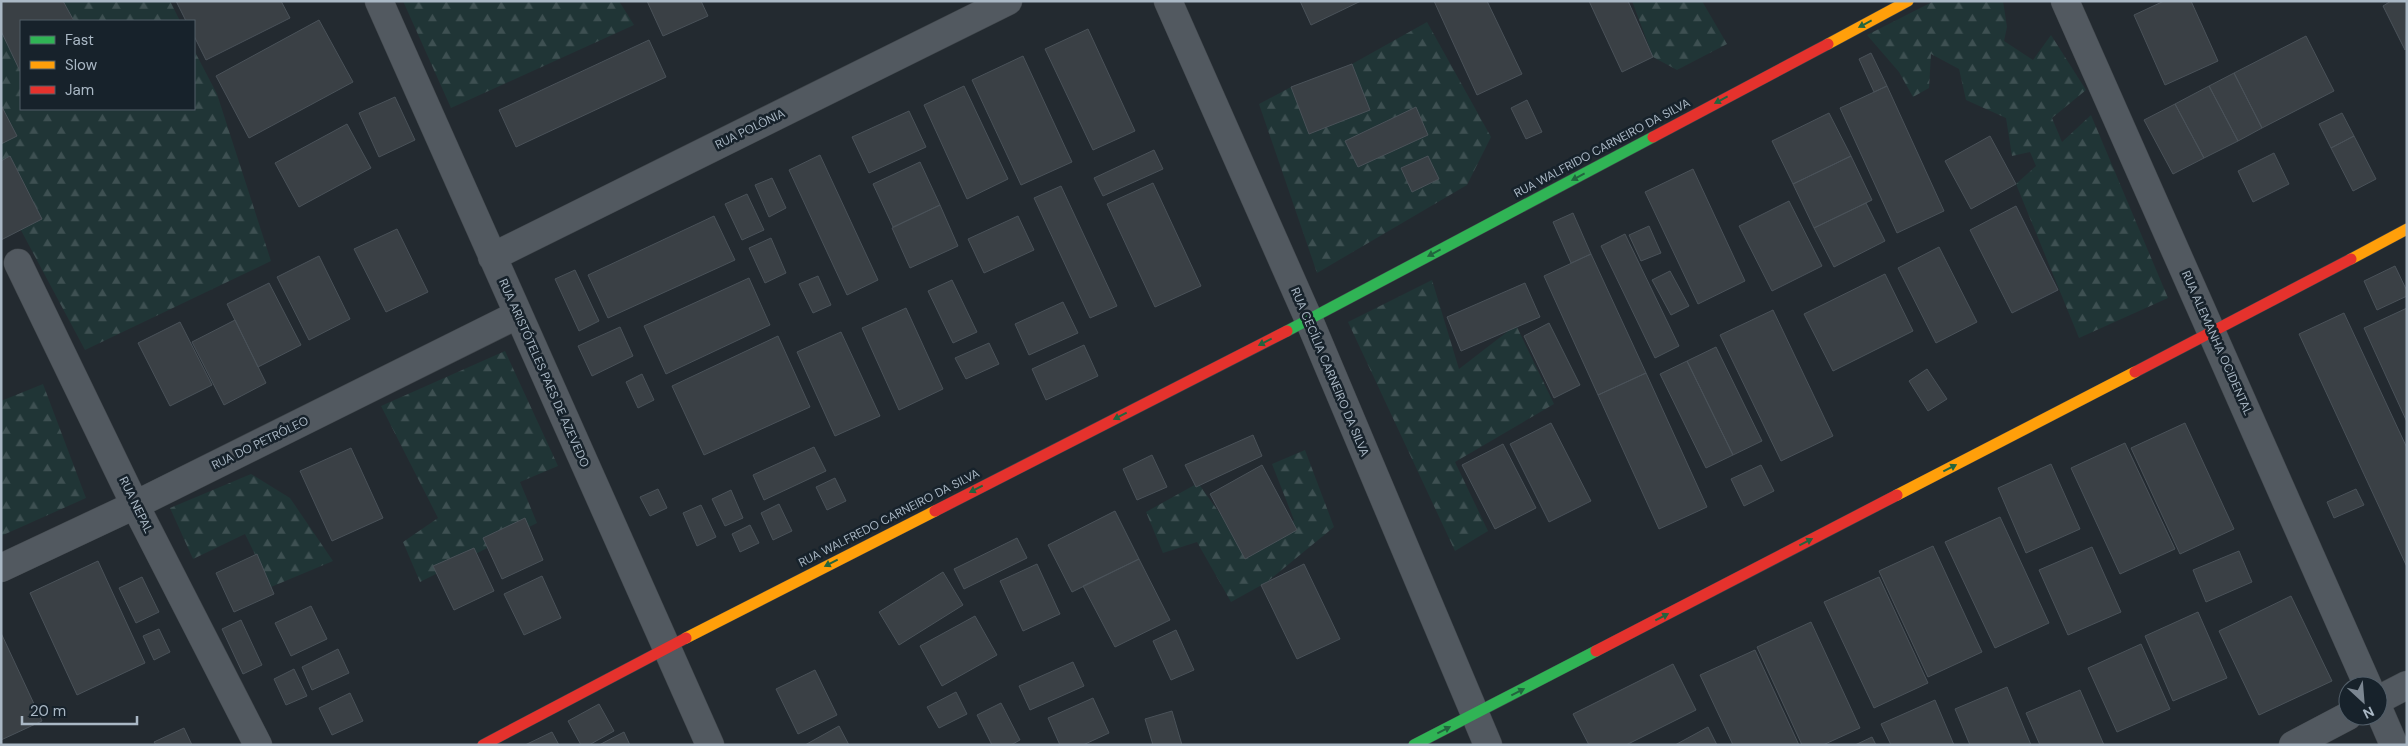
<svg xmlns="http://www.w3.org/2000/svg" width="2408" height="746" font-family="'DM Sans',sans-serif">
	<defs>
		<pattern id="forest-firs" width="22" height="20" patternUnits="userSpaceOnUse" patternTransform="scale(1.25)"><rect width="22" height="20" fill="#203536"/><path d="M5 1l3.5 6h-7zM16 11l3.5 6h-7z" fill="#3e5052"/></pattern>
	</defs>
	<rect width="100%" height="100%" fill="#232a30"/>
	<path fill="url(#forest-firs)" d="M63 1H170L180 21H74Z
		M403 1H619L634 25 451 108Z
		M1632 1H1702L1727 44 1677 70 1653 57Z
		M1934 1H2003L2007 27 2004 41 2033 60 2051 35 2086 90 2052 118 2062 142 2091 115 2168 298 2079 338 2016 184 2036 166 2030 152 2012 156 2006 118 1966 100 1959 69 1931 54 1929 88 1913 97 1899 72 1867 35Z
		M1427 22 1491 137 1467 185 1317 273 1259 104 1291 87 1352 64Z
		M1 31 21 70V109H194V50L217 94 271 261 85 350 16 221 1 226Z
		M1432 280 1459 369 1516 325 1554 404 1455 462 1488 531 1455 551 1348 322Z
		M505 351 558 466 520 482 537 523 420 582 403 542 438 518 381 406Z
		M43 384 86 498 1 536V401Z
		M1305 450 1334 527 1267 582 1231 602 1197 542 1163 553 1146 512 1198 483 1239 540 1268 547 1294 520 1272 464Z
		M251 474 290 498 333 561 271 587 245 534 193 559 170 508Z"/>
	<path fill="#3a4045" stroke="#4a5259" d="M1 1H63L74 21H21L20 71 1 31Z
		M176 1H281L290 18 206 60 194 36V21H186Z
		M647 1H701L708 16 663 36Z
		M1300 1H1361L1311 25Z
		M1434 1H1487L1522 74 1477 95Z
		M1589 1H1628L1653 57 1622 72Z
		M2164 1H2191L2218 61 2165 85 2134 15Z
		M2391 1H2407L2405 50 2383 6Z
		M319 20 353 82 249 138 216 76Z
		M1088 29 1135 131 1093 150 1045 49Z
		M2306 36 2334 91 2262 128 2234 73Z
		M649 40 666 77 516 147 499 110Z
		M1871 53 1887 86 1874 92 1859 59Z
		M1023 56 1072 162 1021 185 972 80Z
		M1352 64 1370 110 1309 134 1291 87Z
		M2234 73 2262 128 2238 141 2209 86Z
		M964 86 1008 179 967 199 924 105Z
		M1887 86 1944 211 1897 233 1840 108Z
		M2209 86 2238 141 2204 158 2175 104Z
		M395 97 415 140 379 157 359 113Z
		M1527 100 1542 132 1526 139 1511 108Z
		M2175 104 2204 158 2173 174 2144 120Z
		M1 105 17 136 1 144Z
		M1416 107 1428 135 1358 167 1345 141Z
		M909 111 926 147 869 173 852 137Z
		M1829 113 1851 156 1793 184 1772 141Z
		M2342 113 2354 136 2331 148 2319 124Z
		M347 124 371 168 299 207 275 163Z
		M1990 136 2016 184 1971 209 1945 161Z
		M2354 136 2376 179 2353 191 2331 148Z
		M1154 150 1163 169 1103 196 1094 178Z
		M2274 153 2289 184 2253 202 2238 171Z
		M820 155 878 280 847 295 789 170Z
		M10 156 42 219 1 240V161Z
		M1428 156 1439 179 1412 192 1401 168Z
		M1851 156 1872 200 1814 228 1793 184Z
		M920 162 940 205 893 227 873 184Z
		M1693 169 1745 281 1698 304 1645 192Z
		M772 178 786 208 769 217 755 185Z
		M1153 183 1201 286 1155 307 1107 204Z
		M1061 186 1117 306 1090 318 1034 198Z
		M747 194 764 230 742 240 725 204Z
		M1789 201 1822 266 1772 291 1739 226Z
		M1866 203 1885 241 1834 267 1814 228Z
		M940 205 958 246 910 268 892 228Z
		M2016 206 2058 290 2012 313 1970 230Z
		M1573 213 1591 254 1571 263 1553 222Z
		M714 216 735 260 608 318 588 275Z
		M1018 216 1034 250 984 273 968 239Z
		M1649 226 1661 253 1641 261 1629 235Z
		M397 229 428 292 386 312 354 249Z
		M1625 234 1679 346 1655 358 1601 246Z
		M771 238 786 273 765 283 749 248Z
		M1939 247 1977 322 1936 343 1898 268Z
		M1591 254 1646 373 1598 395 1544 276Z
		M319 256 350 319 309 340 277 277Z
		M2395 266 2407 291V296L2377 310 2364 281Z
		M575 270 599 321 579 331 555 279Z
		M1670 271 1689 306 1671 315 1652 280Z
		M1885 274 1913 331 1833 371 1804 314Z
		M818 276 831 305 813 313 799 284Z
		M749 278 770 325 666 374 644 326Z
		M952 280 977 332 953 343 928 291Z
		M269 283 301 345 258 367 227 304Z
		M1525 283 1540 317 1461 351 1447 317Z
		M1063 302 1078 333 1029 355 1015 324Z
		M906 308 943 389 899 410 862 328Z
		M2407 308V422L2364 328Z
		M1773 310 1833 436 1781 461 1720 335Z
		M2344 313 2407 448V567L2299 334Z
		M235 320 266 383 224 405 192 342Z
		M180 322 212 385 170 406 138 343Z
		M1549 323 1580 385 1554 398 1524 336Z
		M620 327 633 356 592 376 578 346Z
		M841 332 880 416 835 436 797 352Z
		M778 336 810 407 704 455 672 386Z
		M989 343 999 364 966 379 955 358Z
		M1084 345 1098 376 1046 400 1032 369Z
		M1716 347 1762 441 1733 455 1687 361Z
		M1687 361 1733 455 1706 468 1660 374Z
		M1927 369 1947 399 1928 411 1909 381Z
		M1646 373 1707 507 1659 529 1598 395Z
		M642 374 654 400 638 408 626 382Z
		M1551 423 1591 501 1549 522 1510 444Z
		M2185 423 2234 529 2180 554 2131 448Z
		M1253 435 1262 456 1196 487 1185 465Z
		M2125 443 2175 549 2120 574 2071 468Z
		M1503 444 1536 508 1495 529 1462 465Z
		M814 447 826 471 764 500 753 475Z
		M351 448 383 518 332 541 300 471Z
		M1152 455 1167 487 1137 500 1123 469Z
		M2051 464 2080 529 2026 553 1998 488Z
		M1262 465 1297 530 1245 559 1210 494Z
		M1761 465 1774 491 1744 506 1731 479Z
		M835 478 846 501 827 510 816 487Z
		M658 489 667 508 650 516 640 497Z
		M2356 489 2364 505 2334 518 2327 502Z
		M731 490 743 518 725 526 712 499Z
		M779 504 792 531 773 540 761 513Z
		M701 505 716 537 697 546 683 513Z
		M1115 511 1139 559 1072 592 1048 545Z
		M2000 517 2049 623 1995 648 1945 542Z
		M525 518 543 560 502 579 483 538Z
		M750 525 759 543 740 552 732 534Z
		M1017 538 1027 558 964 589 954 569Z
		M1933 546 1982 652 1928 677 1879 571Z
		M2092 547 2121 612 2068 635 2039 570Z
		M474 548 494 591 454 610 433 566Z
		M2239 551 2252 582 2206 602 2193 570Z
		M257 554 274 594 234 612 216 573Z
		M1139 559 1170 620 1115 647 1083 586Z
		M98 561 145 663 77 695 30 593Z
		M1037 564 1060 614 1023 631 1000 581Z
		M1304 564 1340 639 1297 659 1261 585Z
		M943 572 963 605 899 645 879 612Z
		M542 576 561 618 524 635 504 594Z
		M142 577 159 612 136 623 119 588Z
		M1879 577 1928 683 1874 708 1824 602Z
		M2291 596 2332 681 2259 715 2219 631Z
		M311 606 327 639 291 656 275 623Z
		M2198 612 2227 678 2173 701 2145 636Z
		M975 616 997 655 942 686 920 646Z
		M241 620 262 665 243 674 222 629Z
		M1811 622 1860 728 1823 745H1802L1757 647Z
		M159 629 170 652 154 660 143 636Z
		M1176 630 1194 670 1171 680 1153 641Z
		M1 633 42 721 1 740Z
		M2141 644 2170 709 2117 732 2088 668Z
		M338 649 349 673 312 690 302 667Z
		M1755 650 1799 745H1733L1700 675Z
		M1073 662 1084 686 1030 710 1019 686Z
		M1673 664 1696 710 1626 745H1589L1573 714Z
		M294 669 307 696 286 705 274 679Z
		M815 670 837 715 798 734 776 689Z
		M2007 687 2031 745H1970L1955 709Z
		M2080 690 2104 745H2040L2026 713Z
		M956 692 967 714 939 728 927 707Z
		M350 693 363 721 332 735 319 708Z
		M1093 698 1109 733 1083 745H1060L1048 718Z
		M1935 700 1954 745H1891L1881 724Z
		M1001 703 1020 740 1011 745H992L977 715Z
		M599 704 614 731 589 745H581L568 721Z
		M1172 711 1182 745H1153L1145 719Z
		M839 726 849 745H805Z
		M1708 727 1717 745H1675Z
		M184 728 192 745H156L154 742Z
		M552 732 559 745H525Z
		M624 732 630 745H599Z
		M1872 737 1876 745H1855Z"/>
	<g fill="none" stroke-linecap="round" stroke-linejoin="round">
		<g stroke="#3f454a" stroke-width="29">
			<path id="street" d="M379 1 710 745
				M1168 1 1309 320 1488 745
				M2065 1 2368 686
				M492 257 1008 1
				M18 263 135 505 258 745
				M1 568 135 505 517 315
				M2378 700 2407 685
				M2378 708 2394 745
				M2293 745 2348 716"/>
		</g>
		<g stroke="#3f454a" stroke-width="12">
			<path id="fast" d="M1287 331 1653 137
				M1414 745 1596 651"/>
		</g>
		<g stroke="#3f454a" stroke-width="12">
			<path id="slow" d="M1828 44 1908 1
				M2351 259 2407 229
				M1897 495 2135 372
				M686 638 935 511"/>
		</g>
		<g stroke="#3f454a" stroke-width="12">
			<path id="jam" d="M1653 137 1828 44
				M2135 372 2351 259
				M935 511 1287 331
				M1596 651 1897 495
				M483 745 686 638"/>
		</g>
		<use href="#street" stroke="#525960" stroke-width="28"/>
		<use href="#fast" stroke="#30b455" stroke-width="11"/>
		<use href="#slow" stroke="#ff9f0a" stroke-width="11"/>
		<use href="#jam" stroke="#e5322d" stroke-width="11"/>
	</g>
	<defs><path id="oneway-solid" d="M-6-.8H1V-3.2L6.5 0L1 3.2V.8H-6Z" transform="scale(1.25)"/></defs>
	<g fill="#22643e">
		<use href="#oneway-solid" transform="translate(1865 24) rotate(152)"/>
		<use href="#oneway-solid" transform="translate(1721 100) rotate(152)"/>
		<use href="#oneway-solid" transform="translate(1578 177) rotate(152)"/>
		<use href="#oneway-solid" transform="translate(1434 253) rotate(152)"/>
		<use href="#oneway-solid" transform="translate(1265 342) rotate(153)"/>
		<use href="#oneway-solid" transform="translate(1120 416) rotate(153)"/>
		<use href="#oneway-solid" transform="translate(1950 468) rotate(-27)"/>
		<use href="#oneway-solid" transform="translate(976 489) rotate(153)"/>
		<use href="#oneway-solid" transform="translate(1806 542) rotate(-27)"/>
		<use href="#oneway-solid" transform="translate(831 563) rotate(153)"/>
		<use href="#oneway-solid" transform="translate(1662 617) rotate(-27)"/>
		<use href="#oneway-solid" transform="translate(1518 692) rotate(-27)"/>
		<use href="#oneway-solid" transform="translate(1444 730) rotate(-27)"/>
	</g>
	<g text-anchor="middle" stroke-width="5" stroke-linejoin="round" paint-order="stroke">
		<g font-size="12" fill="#aab8c5" stroke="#17222b">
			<text transform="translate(750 129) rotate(-26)" y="4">RUA POLÔNIA</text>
			<text transform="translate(1602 148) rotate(-28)" y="4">RUA WALFRIDO CARNEIRO DA SILVA</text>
			<text transform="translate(2217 343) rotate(66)" y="4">RUA ALEMANHA OCIDENTAL</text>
			<text transform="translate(1330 372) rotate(67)" y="4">RUA CECÍLIA CARNEIRO DA SILVA</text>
			<text transform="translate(544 373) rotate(66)" y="4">RUA ARISTÓTELES PAES DE AZEVEDO</text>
			<text transform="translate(260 443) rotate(-26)" y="4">RUA DO PETRÓLEO</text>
			<text transform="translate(136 505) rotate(64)" y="4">RUA NEPAL</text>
			<text transform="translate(889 518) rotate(-27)" y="4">RUA WALFREDO CARNEIRO DA SILVA</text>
		</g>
	</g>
	<rect width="2408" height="746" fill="none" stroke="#aab8c5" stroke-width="5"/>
	<rect x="20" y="20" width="175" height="90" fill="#17222b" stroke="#525e69"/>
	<rect x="30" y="36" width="25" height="8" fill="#30b455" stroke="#525e69"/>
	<text x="65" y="45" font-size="15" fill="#aab8c5">Fast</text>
	<rect x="30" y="61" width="25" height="8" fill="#ff9f0a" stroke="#525e69"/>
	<text x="65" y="70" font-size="15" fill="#aab8c5">Slow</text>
	<rect x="30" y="86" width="25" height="8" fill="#e5322d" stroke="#525e69"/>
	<text x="65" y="95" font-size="15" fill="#aab8c5">Jam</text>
	<g transform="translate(2363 701) rotate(154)"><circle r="24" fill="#17222b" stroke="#525e69"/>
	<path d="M0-4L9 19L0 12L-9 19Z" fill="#7b8691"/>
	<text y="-8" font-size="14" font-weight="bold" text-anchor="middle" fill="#aab8c5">N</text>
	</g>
	<path d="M22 716v8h115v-8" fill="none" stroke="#aab8c5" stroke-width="2.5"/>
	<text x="30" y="716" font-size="15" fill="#aab8c5" stroke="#17222b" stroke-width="4" paint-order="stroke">20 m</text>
</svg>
